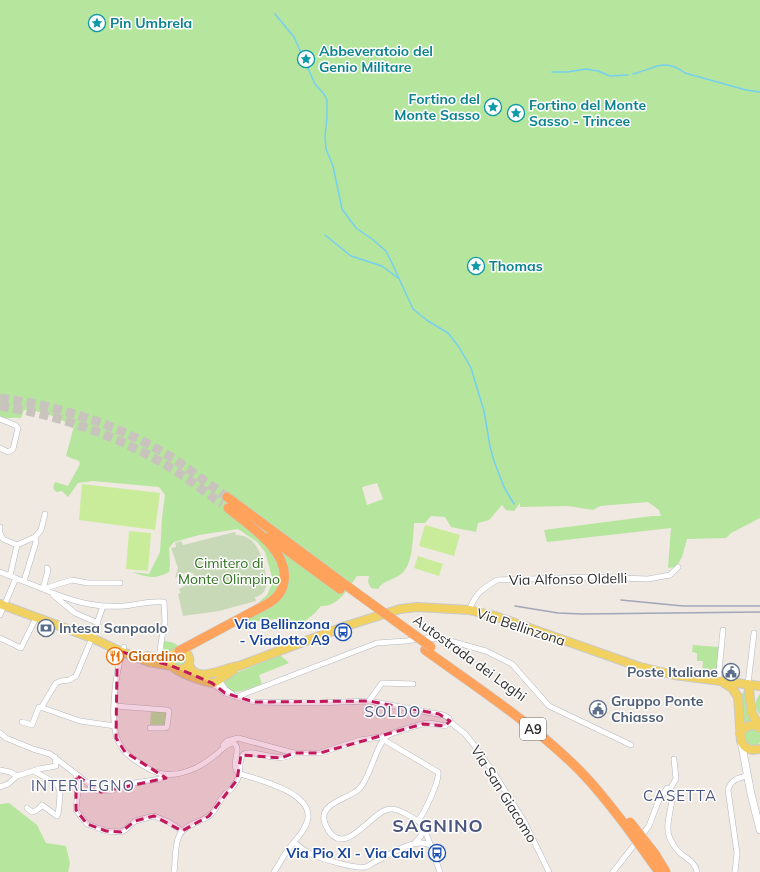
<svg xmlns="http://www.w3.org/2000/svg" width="760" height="872" font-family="Mulish,sans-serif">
	<rect width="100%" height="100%" fill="#efe9e1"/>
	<path fill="#b6e59e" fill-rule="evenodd" d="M0 0H760V518L731 533 726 538 687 539 682 557 676 567 668 568 671 528 547 542 544 530 652 516H661L659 510 648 502 600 506 593 510 568 506 520 507V503L514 511 506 510 502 505 489 520 478 523 476 532 451 527 445 517 431 516 425 523H414C413 537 413 566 401 574 394 580 383 580 378 589L371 588 368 582 369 576H357C348 588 339 607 321 606L315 613 300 625 276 619 258 621H245L192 650H189L247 618 258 603 267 595 272 584V577L265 552 257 542 238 529 199 535 174 542 169 548 170 564 169 572C154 580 147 577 132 572L149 574 160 552 162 518 165 495 159 487 93 481 78 483 68 497 62 491 56 492 53 488 54 484 55 482 68 486 80 464 79 461 66 456 74 426C57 418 43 410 24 410L21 418C15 417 5 419 0 418ZM377 483 383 499 367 505 362 487Z
		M164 641C169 642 177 642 179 648L174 651 164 650Z
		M693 645 719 647 717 675 702 674 703 661H697V653L692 652Z
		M280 655 289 663 259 675 262 684C251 688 228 700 223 682L229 676Z
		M175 661a5 5 0 1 1 10 0a5 5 0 1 1-10 0Z
		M744 691H747V710L753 723 744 725 741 695Z
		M760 694V715C755 708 754 702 760 694Z
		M151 710 167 712 166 726H150Z
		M743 738a9 9 0 1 1 18 0a9 9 0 1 1-18 0Z
		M9 803 37 825 46 843 66 846 70 863 68 872H0V804Z"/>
	<path fill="#c8d9b8" d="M235 532 236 535C261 535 263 565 268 583 264 591 264 595 255 597L256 601 219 611 183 616 178 594 181 593 179 589 190 583 194 574 190 572 183 573 175 578 178 568 171 548 176 547 175 543 181 541 183 545Z"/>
	<path fill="#c9ec9a" d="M82 484 160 493 155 530 79 520Z
		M425 525 460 535 454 556 419 546Z
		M129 531 151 533 148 571 126 569Z
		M418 556 443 564 439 576 414 568Z"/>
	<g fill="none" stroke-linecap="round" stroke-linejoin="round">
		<path stroke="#75cff0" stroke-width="1.5" d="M275 14 294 37 315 84 324 94 327 100V117L325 136 326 149 333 166 342 209 356 228 372 239 386 251 391 261 413 309 428 321 448 333 459 347 471 368 484 411 490 446 494 461 504 487 514 504
			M552 72H567L586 69 598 71 610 76 628 75
			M633 74C654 69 664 57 685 73L746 90 760 92
			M325 235 351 256 382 266 398 278"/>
		<path stroke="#c8c4bd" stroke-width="9" stroke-dasharray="9 4.5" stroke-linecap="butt" d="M0 398C62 406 125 427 177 461 194 473 210 485 227 497
			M0 406C59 415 118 436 169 467 188 478 205 492 222 504"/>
		<g stroke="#b4b7c1" stroke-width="6">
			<path id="street" d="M0 419 15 425 18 428 13 449 8 452 0 448
				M0 527V529
				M0 533 3 539 17 545 35 537
				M47 568 48 570 43 589C71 601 94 608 124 606 137 605 151 600 164 602L165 622 162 637 159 658
				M0 572 43 589 72 580 88 583H120
				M10 576 17 545
				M24 581 36 542 35 537 41 530 45 514
				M53 595 75 613 98 623
				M469 610C476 593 482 589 497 580L589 577 648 579 670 575 678 567
				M0 615 16 578
				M0 638 21 648 36 618
				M124 647C116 670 107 726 121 746 126 755 136 761 144 766 157 775 172 777 188 771 197 768 207 762 214 756 221 752 225 743 234 743 243 751 228 765 240 774
				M219 680 225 689 232 694
				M718 681 723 630
				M212 683 225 693 254 702 317 703 369 701 443 715 449 718 450 722
				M748 684 754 633
				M236 697 377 643 406 641 425 638 443 639 486 651 512 664 549 706 631 745
				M369 701 382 683 413 684
				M115 706 167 710 169 711 167 727 165 728H150
				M43 708 80 721 115 726
				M22 722 32 725 39 707 41 708 56 683 61 681 69 680 76 676 92 638 103 606
				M450 722 464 733 471 741 494 773 524 821 549 872
				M0 733 6 738 33 749 50 754 98 791H109L135 783 160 779 165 775
				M384 740 438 772C440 781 424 813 418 821
				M223 745 227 741 238 738 294 753H320L360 740 387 736
				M0 770 10 772 17 776 39 769 56 766 55 757
				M240 774C257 779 311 792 308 818 306 831 294 841 287 851 282 858 279 865 274 872
				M76 775 78 790 76 810 87 824 106 831 121 832 125 830 135 821 154 816 169 822 182 831
				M0 787 8 784 17 776
				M670 789 676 779 674 759
				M27 808 32 812C37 811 39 809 42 805L57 816 58 814C63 780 60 787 34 771
				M294 842C299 846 303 850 309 853 318 858 355 869 365 867 367 867 371 864 373 863 387 856 414 837 430 845
				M415 843 421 836 423 830
				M174 872C176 860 174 847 179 836 184 825 200 822 209 816 217 810 218 801 225 794 227 792 230 790 232 788 235 784 238 779 239 775 241 769 238 758 244 754 253 748 279 765 294 753
				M440 872C434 857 430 838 421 824 418 820 411 817 406 814 400 811 393 807 386 810 369 815 344 859 327 828 313 803 348 800 359 789 370 779 376 744 387 736 393 732 421 724 428 723 434 723 439 725 445 726L450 722
				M613 872 649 826 658 802 667 788 670 789C676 804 664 820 669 836 671 841 675 848 679 852 686 859 695 861 697 872
				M735 872 737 853 728 790C731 780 737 778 747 776"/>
		</g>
		<g stroke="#b4b7c1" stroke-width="8">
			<path id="secondary" d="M741 741 751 794 760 830"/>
		</g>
		<g stroke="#c9c9c9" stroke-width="10">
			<path id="primary" d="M0 604 92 638 122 652 149 662 172 666
				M147 656 156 658 172 655
				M189 665C196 685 225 667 239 666L346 626 400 609 417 607 469 610 495 616 640 667 674 675 760 686
				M177 669C186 671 192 664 188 655 180 648 166 654 171 665 175 672 206 683 214 683L234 670
				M724 683 732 688 738 697 741 741C746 750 751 751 760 749
				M748 684 752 713 760 728
				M740 734C744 726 751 723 759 727"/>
		</g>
		<g stroke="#c9c9c9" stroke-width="10">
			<path id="highway" d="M227 497 347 586
				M269 537 340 589
				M425 650C475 686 527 720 572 763 592 782 609 804 626 826
				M179 651 269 603C277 598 283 591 284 581 289 550 248 525 228 508"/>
		</g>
		<use href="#street" stroke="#fff" stroke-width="5"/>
		<use href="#secondary" stroke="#fff" stroke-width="7"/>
		<use href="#primary" stroke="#f2d163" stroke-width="8"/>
		<use href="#highway" stroke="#ffa35c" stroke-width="9"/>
		<path stroke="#a3a6b8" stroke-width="1.5" d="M621 600 683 606H760
			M515 606 558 613 582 614 760 612"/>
		<g stroke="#c9c9c9" stroke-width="10" stroke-linecap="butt">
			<path id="highway-bridge" d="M347 586 431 647
				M630 822 655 854 666 872
				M626 826 659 872"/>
		</g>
		<use href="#highway-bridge" stroke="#ffa35c" stroke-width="9"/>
	</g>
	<path fill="#c2185b" fill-opacity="0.2" stroke="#c2185b" stroke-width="3" stroke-dasharray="8 5" stroke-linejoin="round" d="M122 652 172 666 212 683 225 693 254 702 369 701 439 714 450 721 445 726 423 724 320 753H294L281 758 241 755 237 780 209 816 182 831 154 816 135 821 121 832 106 831 87 824 76 810V775L101 792 166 778 125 752 116 738 117 667Z"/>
	<defs>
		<g id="sight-ring" transform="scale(0.9)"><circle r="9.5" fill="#fff" stroke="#0f9aa8" stroke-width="1.5"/><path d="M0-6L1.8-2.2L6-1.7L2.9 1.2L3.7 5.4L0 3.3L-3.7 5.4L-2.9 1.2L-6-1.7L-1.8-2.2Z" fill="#0f9aa8"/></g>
		<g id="bank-ring" transform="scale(0.9)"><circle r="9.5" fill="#fff" stroke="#5c6f8a" stroke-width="1.5"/><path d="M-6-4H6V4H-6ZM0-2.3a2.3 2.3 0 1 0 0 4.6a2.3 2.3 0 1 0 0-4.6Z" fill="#5c6f8a"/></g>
		<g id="bus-ring" transform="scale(0.9)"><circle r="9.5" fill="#fff" stroke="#1a4fb4" stroke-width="1.5"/><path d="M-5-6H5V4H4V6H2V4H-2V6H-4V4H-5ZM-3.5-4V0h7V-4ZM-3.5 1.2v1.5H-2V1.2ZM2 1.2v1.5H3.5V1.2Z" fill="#1a4fb4"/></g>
		<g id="restaurant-ring" transform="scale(0.9)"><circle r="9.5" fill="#fff" stroke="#e8710a" stroke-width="1.5"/><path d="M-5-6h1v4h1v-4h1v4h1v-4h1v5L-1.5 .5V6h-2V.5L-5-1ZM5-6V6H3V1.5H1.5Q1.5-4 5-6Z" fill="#e8710a"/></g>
		<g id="civic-ring" transform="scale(0.9)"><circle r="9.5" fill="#fff" stroke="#5c6f8a" stroke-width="1.5"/><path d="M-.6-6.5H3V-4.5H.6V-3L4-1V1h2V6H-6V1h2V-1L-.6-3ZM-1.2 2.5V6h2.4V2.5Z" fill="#5c6f8a"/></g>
	</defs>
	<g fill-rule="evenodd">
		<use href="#sight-ring" x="97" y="23"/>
		<use href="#sight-ring" x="306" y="59"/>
		<use href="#sight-ring" x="493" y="107"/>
		<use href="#sight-ring" x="516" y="113"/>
		<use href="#sight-ring" x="476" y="266"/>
		<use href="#bank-ring" x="46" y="628"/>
		<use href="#bus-ring" x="343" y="632"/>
		<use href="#restaurant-ring" x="115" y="656"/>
		<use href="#civic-ring" x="731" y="672"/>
		<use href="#civic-ring" x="598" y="709"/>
		<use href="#bus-ring" x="437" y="853"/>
	</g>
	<g text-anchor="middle" stroke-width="3" stroke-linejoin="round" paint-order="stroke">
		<rect fill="#fff" stroke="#6d6d6d" stroke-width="1" x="520" y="718" width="26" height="22" rx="3"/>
		<g font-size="13" font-weight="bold" fill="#2e2e2e">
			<text x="533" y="734">A9</text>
		</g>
		<g font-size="14" font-weight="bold" fill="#0d838f" stroke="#fff" text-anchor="start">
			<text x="110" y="28">Pin Umbrela</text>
			<text x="319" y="56">Abbeveratoio del<tspan x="319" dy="16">Genio Militare</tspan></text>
			<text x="480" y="104" text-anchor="end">Fortino del<tspan x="480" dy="16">Monte Sasso</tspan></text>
			<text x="529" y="110">Fortino del Monte<tspan x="529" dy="16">Sasso - Trincee</tspan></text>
			<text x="489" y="271">Thomas</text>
		</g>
		<g font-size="14" fill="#2c6e1b" stroke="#fff">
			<text x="229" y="568">Cimitero di<tspan x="229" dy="16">Monte Olimpino</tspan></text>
		</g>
		<g font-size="14" fill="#2e2e2e" stroke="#fff">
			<text transform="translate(568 579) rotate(-1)" y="5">Via Alfonso Oldelli</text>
			<text transform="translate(521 627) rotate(18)" y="5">Via Bellinzona</text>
			<text transform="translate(470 658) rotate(36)" y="5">Autostrada dei Laghi</text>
			<text transform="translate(504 794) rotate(58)" y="5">Via San Giacomo</text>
		</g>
		<g font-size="14" font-weight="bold" fill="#164399" stroke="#fff" text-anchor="end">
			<text x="330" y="629">Via Bellinzona<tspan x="330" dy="16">- Viadotto A9</tspan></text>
			<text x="424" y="858">Via Pio XI - Via Calvi</text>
		</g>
		<g font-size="14" font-weight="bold" fill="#4e5e75" stroke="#fff" text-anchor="start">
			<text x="59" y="633">Intesa Sanpaolo</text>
			<text x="718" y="677" text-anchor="end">Poste Italiane</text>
			<text x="611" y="706">Gruppo Ponte<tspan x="611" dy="16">Chiasso</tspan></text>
		</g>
		<g font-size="14" font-weight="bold" fill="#c56008" stroke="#fff" text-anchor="start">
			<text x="128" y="661">Giardino</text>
		</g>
		<g font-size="15" letter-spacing="1" fill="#4d5680" stroke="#fff">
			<text x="393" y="717">SOLDO</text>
			<text x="83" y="791">INTERLEGNO</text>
			<text x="680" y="801">CASETTA</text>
		</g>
		<g font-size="18" font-weight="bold" letter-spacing="1" fill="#4d5680" stroke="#fff">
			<text x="438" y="832">SAGNINO</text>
		</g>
	</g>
</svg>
